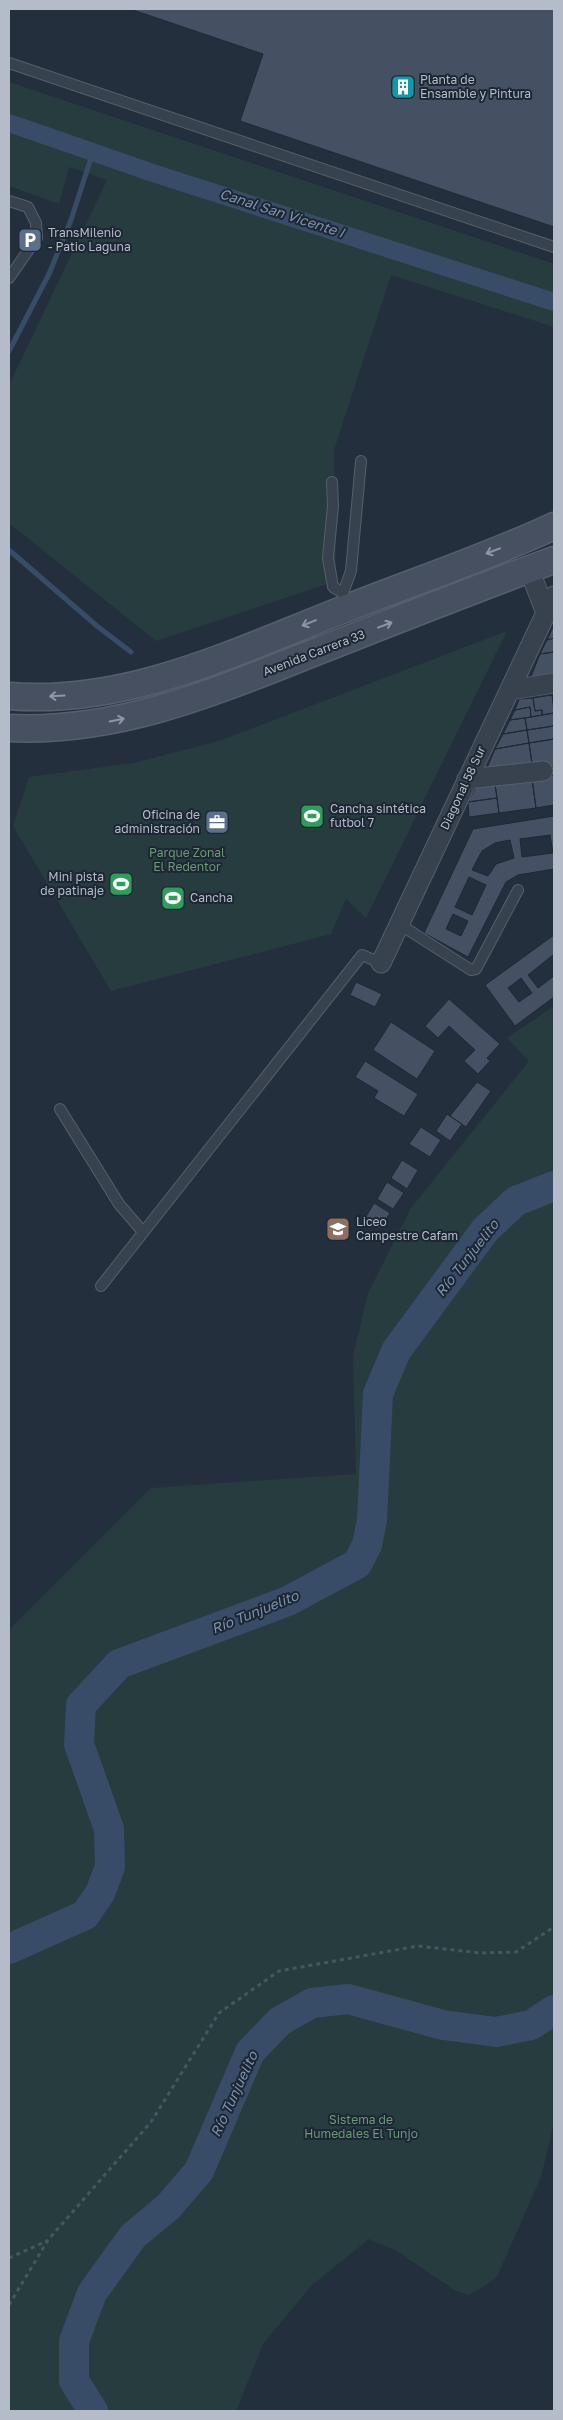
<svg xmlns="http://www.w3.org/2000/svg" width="563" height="2420" font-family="'Golos Text',sans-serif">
	<rect width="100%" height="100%" fill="#242f3e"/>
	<path fill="#263c3f" d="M9 82 554 264V327L391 275 334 450 336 581 156 641 9 523V385L107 180 69 167 59 204 9 186Z
		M507 631 366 918 346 899 331 934 111 991 13 826 29 777 133 763 219 741Z
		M554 1006V2123L541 2177 497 2277 480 2289 468 2295 454 2290 397 2251 369 2239 312 2285 263 2344 236 2411H9V1630L151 1488 356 1474 353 1356 368 1293 411 1208 529 1061 507 1038Z"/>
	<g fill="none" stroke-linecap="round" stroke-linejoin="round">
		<path stroke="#394c67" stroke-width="5" d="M9 351 49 274 71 220 93 152
			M9 550 97 626 131 652"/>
		<path stroke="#394c67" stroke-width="18" d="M9 123 153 173 554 302"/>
		<path stroke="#394c67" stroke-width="30" d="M9 1949 85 1915 100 1893 110 1867 109 1829 79 1744 81 1705 119 1664 288 1601 357 1564 367 1545 372 1520 378 1394 396 1351 485 1230 516 1201 554 1186
			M93 2411 74 2381V2341L92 2293 133 2236 168 2207 199 2171 250 2052 280 2021 312 2003 348 1999 443 2025 496 2032 531 2025 554 2010"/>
	</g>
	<path fill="#455162" stroke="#1f2835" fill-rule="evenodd" d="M130 9H554V227L240 121 263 54Z
		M554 625V638L547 640Z
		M554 638V652L540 654 547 640Z
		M554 652V681L528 684 540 654Z
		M552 695 554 713 542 715V710L535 711 533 698Z
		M533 698 535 711 542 710V715L531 717 530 707 515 710 519 699Z
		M530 707 531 717 510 720 515 710Z
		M554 713V726L527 730 525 718Z
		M525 718 527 730 503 734 510 720Z
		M554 726V739L529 743 527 730Z
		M527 730 529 743 495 749 503 734Z
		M554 739V766L533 770 529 743Z
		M529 743 533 770 484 775 495 749Z
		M554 775V805L536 808 532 779Z
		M532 779 536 808 499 813 495 784Z
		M495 784 497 798 468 802 476 787Z
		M497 798 499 813 469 817 468 802Z
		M554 816V869L518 875 506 882 468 957 424 933 473 829ZM550 835 553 853 522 857 520 839ZM510 840 514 858 496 864 488 876 472 870 482 851 495 843ZM469 877 486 885 472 915 455 907ZM453 914 468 921 461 936 446 929Z
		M554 935V958L553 955 528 975 538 988 554 976V997L515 1026 485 985ZM521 978 532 993 519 1002 508 988Z
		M356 982 382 994 375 1007 350 995Z
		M449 999 500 1044 487 1058 490 1061 478 1074 464 1061 475 1050 449 1026 438 1038 425 1026Z
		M391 1022 435 1051 417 1079 373 1050Z
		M365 1061 418 1094 404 1116 374 1098 378 1091 355 1077Z
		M477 1082 491 1091 466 1127 450 1116Z
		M447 1114 462 1124 450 1141 436 1131Z
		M421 1127 441 1140 430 1157 409 1144Z
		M402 1160 418 1170 407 1189 391 1178Z
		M387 1182 404 1193 393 1209 377 1199Z
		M374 1203 390 1213 380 1229 364 1220Z"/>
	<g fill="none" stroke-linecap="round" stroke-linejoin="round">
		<g stroke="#565f6c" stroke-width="12">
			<path id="service" d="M9 63 554 247
				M9 201 28 207 36 223 37 238 9 278
				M332 482 333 506 328 558 333 587 343 593
				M345 608 343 593 351 571 361 461
				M399 924 471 970 476 969 518 890
				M60 1109 119 1204 143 1232
				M101 1286 362 955 381 963"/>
		</g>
		<g stroke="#565f6c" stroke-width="21">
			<path id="minor" d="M529 569 546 613 553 612
				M510 690 554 683
				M467 779 543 771
				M381 963 554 596"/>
		</g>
		<g stroke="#565f6c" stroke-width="29">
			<path id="secondary" d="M9 696C129 706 241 649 350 607 418 580 488 557 554 526
				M9 728C120 733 217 691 318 651 397 620 475 589 554 560"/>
		</g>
		<path stroke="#44595c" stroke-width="3" stroke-dasharray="4 4" stroke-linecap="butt" d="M9 2258 47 2241
			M9 2305 48 2240 151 2122 219 2013 279 1971 418 1946 481 1953 516 1952 554 1927"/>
		<use href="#service" stroke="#38414e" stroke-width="10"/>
		<use href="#minor" stroke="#38414e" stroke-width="19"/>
		<use href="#secondary" stroke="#465061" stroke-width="26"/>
	</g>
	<defs><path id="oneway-shaft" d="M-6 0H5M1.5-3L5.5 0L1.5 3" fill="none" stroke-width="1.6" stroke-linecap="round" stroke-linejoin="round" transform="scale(1.25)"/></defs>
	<g stroke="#8e96a5">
		<use href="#oneway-shaft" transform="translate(493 551) rotate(159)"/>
		<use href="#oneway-shaft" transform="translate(309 623) rotate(158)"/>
		<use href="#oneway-shaft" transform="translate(385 625) rotate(-21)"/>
		<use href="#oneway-shaft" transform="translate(57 696) rotate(177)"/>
		<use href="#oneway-shaft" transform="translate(117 720) rotate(-11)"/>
	</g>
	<defs>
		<g id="building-square" transform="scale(1.25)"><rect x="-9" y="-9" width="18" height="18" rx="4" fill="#0f9aa8" stroke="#1d2633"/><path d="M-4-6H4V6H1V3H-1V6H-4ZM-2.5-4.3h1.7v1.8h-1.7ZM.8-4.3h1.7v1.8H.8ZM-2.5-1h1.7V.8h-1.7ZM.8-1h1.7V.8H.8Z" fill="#fff"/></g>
		<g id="parking-square" transform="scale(1.25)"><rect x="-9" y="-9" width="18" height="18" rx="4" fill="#5c6f8a" stroke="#1d2633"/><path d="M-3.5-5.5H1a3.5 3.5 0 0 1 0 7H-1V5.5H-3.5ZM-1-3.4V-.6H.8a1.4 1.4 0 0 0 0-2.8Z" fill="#fff"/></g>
		<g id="stadium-square" transform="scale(1.25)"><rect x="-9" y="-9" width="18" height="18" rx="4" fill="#2e9e5b" stroke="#1d2633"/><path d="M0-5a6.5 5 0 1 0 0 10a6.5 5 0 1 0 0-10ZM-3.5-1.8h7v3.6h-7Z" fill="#fff"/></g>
		<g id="office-square" transform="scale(1.25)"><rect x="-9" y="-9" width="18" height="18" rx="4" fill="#5c6f8a" stroke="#1d2633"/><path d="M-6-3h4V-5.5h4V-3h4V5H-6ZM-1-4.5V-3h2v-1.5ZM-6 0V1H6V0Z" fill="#fff"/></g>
		<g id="school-square" transform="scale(1.25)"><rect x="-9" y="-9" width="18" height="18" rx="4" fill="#8d6e63" stroke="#1d2633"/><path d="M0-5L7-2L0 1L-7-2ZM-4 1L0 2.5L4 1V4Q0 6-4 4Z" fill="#fff"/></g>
	</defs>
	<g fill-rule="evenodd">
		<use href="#building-square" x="403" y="87"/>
		<use href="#parking-square" x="30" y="240"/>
		<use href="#stadium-square" x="312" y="816"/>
		<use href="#office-square" x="217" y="822"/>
		<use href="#stadium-square" x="121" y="884"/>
		<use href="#stadium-square" x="173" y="898"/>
		<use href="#school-square" x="338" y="1229"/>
	</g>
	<g text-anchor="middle" stroke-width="4" stroke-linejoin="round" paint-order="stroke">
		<g font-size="12" fill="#b4bcc9" stroke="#1d2633" text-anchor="start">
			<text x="420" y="84">Planta de<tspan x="420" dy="14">Ensamble y Pintura</tspan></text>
			<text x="48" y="237">TransMilenio<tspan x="48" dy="14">- Patio Laguna</tspan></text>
			<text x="330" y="813">Cancha sintética<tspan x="330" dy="14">futbol 7</tspan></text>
			<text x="200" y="819" text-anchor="end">Oficina de<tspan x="200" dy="14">administración</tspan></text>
			<text x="104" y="881" text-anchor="end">Mini pista<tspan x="104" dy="14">de patinaje</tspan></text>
			<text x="190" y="902">Cancha</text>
			<text x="356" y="1226">Liceo<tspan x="356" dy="14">Campestre Cafam</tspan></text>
		</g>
		<g font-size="12" fill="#b4bcc9" stroke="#1d2633">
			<text transform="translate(314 653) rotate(-21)" y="4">Avenida Carrera 33</text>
			<text transform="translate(463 788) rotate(-65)" y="4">Diagonal 58 Sur</text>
		</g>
		<g font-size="12" fill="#6b9a76" stroke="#1d2633">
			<text x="187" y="857">Parque Zonal<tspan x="187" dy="14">El Redentor</tspan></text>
			<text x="361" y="2124">Sistema de<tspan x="361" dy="14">Humedales El Tunjo</tspan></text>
		</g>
		<g font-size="14" font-style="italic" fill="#7c92b1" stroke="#1d2633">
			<text transform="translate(282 213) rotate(18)" y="5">Canal San Vicente I</text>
			<text transform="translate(467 1258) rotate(-52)" y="5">Río Tunjuelito</text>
			<text transform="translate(255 1612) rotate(-22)" y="5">Río Tunjuelito</text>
			<text transform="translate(234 2094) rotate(-65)" y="5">Río Tunjuelito</text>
		</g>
	</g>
	<rect width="563" height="2420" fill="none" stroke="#b4bcc9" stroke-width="20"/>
</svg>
